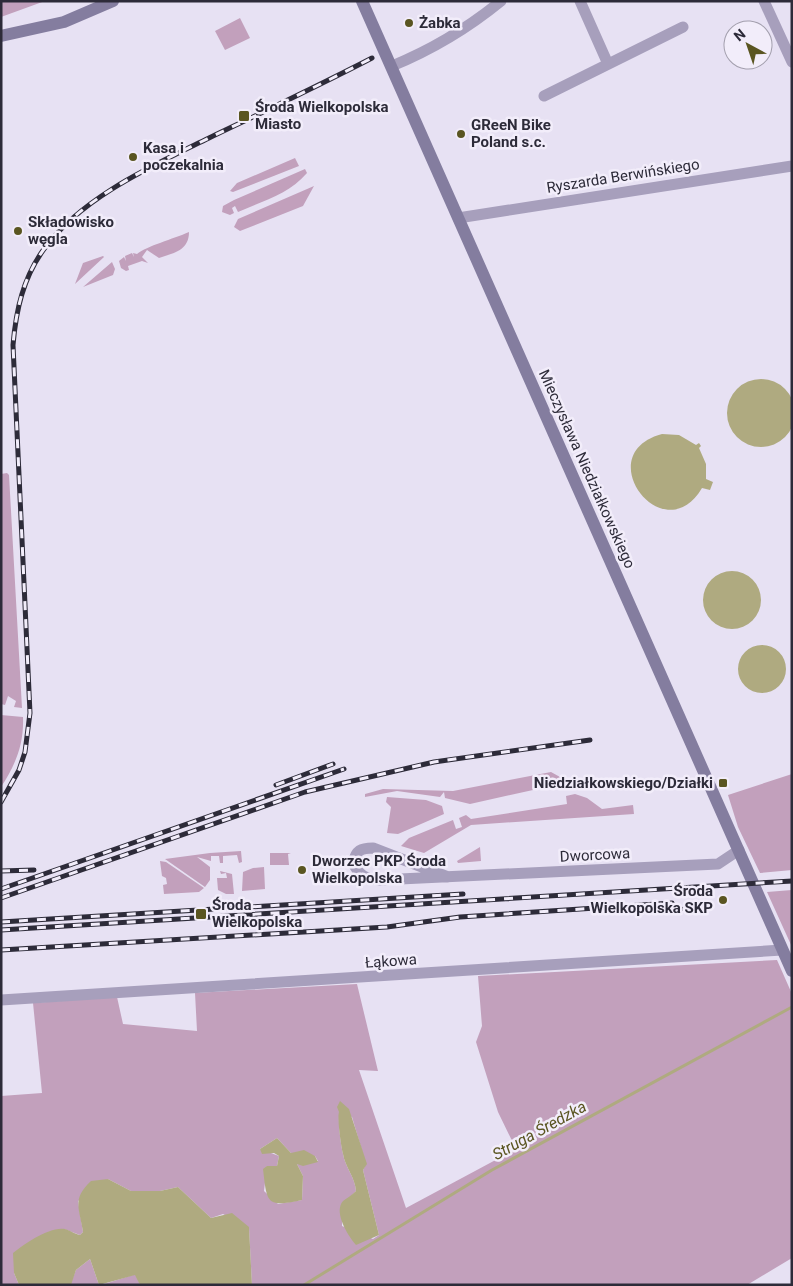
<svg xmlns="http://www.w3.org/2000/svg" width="793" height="1286" font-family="Roboto,sans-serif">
	<rect width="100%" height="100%" fill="#e7e1f3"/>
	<path fill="#c2a0bc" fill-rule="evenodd" d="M1 1H45L1 17Z
		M240 18 250 38 225 50 215 31Z
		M295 158 299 166 233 192 230 191 237 183Z
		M305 169 307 173C289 194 263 201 238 212L235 206 232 208 234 213 230 215 222 212 223 206 234 200Z
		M314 186 303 206 240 231 234 227 238 219Z
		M189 232C189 251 173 253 159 258L147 250 142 257 148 263 142 261 128 266 129 270 126 271 121 268 119 261 124 257 126 261 125 256 132 253 134 257 133 253 137 254C147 246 173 239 189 232Z
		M103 256 104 257 75 284 83 263Z
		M112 262 115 269 113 275 83 287Z
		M7 473 9 475 22 708 14 707 16 701 8 696 5 705 1 704V474Z
		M1 715 23 717C24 744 16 764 1 787Z
		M551 772 560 777 561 782 557 785 554 778 547 779 533 790 470 804 445 798 444 792 440 797 397 791 365 797V794L383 789 453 791Z
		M792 774V870L760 873 738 827 728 795Z
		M575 794 587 798 602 809 633 805 634 814 471 825 424 853 401 846 409 838 453 820 456 829 462 827 459 818 466 815 471 819 567 804 566 796Z
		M387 797 426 800 442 806 444 814 398 834 387 833 391 807 386 802Z
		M480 847 481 861 458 863 457 861Z
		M241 851 242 862 239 863 237 855 223 856V863H220L219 856H211V861L197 857 210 867V880L205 887 165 859 210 853Z
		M270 853H291L288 854 289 865H270Z
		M160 861 166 862 204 888 199 892 164 894 163 885 167 884 166 878 162 876Z
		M264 867 265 889 242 891 243 872 253 868Z
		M220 871 232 874 234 894H226L218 890 217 878H227L226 873 221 874Z
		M792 890V947L767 892Z
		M777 960 792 994V1258L747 1285H252L249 1228 223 1214 211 1218 178 1187 160 1191H131L108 1179 78 1201 83 1232 80 1235 64 1229 14 1273 19 1285H1V1096L42 1093 33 1003 117 997 123 1024 197 1031 195 993 357 984 378 1071 359 1070 406 1208 516 1149 498 1112 476 1042 482 1026 478 976ZM340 1112 352 1117 366 1164 363 1170 379 1235 373 1239 342 1226C343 1201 337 1210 356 1191 355 1177 345 1167 343 1154 341 1146 337 1118 340 1112ZM277 1138 291 1153 315 1156 318 1161 297 1164 303 1176 302 1200 278 1204 264 1191 267 1166H277L279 1156 260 1149Z
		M90 1259 99 1285H70L76 1270Z
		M136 1274 140 1285H101Z"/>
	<path fill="#afaa80" d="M727 413a34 34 0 1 1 68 0a34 34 0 1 1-68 0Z
		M662 434 679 435 696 445 699 443 701 446 699 448 706 464V479L713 482 710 490 702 488C664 553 588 454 662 434Z
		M703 600a29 29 0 1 1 58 0a29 29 0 1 1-58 0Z
		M738 669a24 24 0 1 1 48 0a24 24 0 1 1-48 0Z
		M340 1101 349 1109 367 1164 363 1170 379 1235 356 1245C348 1236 333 1212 343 1201 347 1198 352 1195 356 1191 355 1177 345 1167 343 1154 341 1146 337 1118 339 1112L337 1107Z
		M277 1138 291 1153 304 1150 315 1156 318 1162 303 1166 297 1164 303 1176 302 1200C266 1208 267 1203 263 1169L267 1166H277L279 1156 274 1153 262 1154 260 1149Z
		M108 1179 131 1191H160L178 1187 211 1218 232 1213 249 1227 252 1285H140L135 1275 99 1285 90 1259 76 1270 71 1285H19L14 1273 13 1253C24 1244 50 1226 65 1229 69 1230 75 1234 80 1235L83 1232C79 1207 72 1199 91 1181Z"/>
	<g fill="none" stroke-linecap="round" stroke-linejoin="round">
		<path stroke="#afaa80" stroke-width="3" d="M304 1285 492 1170 792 1007"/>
		<path stroke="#a79fbc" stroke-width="11" d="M580 1 608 64
			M764 1 792 62
			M392 66C431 50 468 28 501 1
			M544 96 683 27
			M458 218 792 166
			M448 877 373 848C361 848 356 850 353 863 359 875 365 879 379 880L718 864 739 850
			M1 1000 782 950"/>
		<path stroke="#847d9f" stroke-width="12" d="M362 1 792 971
			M1 36 64 22 113 1"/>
		<g stroke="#2d2b39" stroke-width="5">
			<path id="rail" d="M276 785 333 764
				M1 802 19 770 25 752 30 713 13 345C16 310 23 278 44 249 82 197 152 166 209 138 263 112 318 86 372 58
				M1 871 34 870
				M1 889 344 769
				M1 898 305 792 434 762 590 740
				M662 910 681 909
				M1 922 463 894
				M1 930 792 881
				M1 950 387 927 460 917 672 903"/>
		</g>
		<use href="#rail" stroke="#f2edfa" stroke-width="3" stroke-dasharray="9" stroke-linecap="butt"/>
	</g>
	<g fill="#5a5521" stroke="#f2edfa" stroke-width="2">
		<circle cx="409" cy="23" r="5"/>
		<rect x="238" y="110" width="12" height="12" rx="2.5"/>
		<circle cx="461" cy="134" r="5"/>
		<circle cx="133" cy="157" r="5"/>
		<circle cx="18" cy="231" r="5"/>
		<rect x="718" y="778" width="10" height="10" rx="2.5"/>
		<circle cx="302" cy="870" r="5"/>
		<circle cx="723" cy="900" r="5"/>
		<rect x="195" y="908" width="12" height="12" rx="2.5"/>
	</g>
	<g text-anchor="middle" stroke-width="5" stroke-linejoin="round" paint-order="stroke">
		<g font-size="15" font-weight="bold" fill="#2d2b39" stroke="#f2edfa" text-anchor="start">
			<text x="419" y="28">Żabka</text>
			<text x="255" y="112">Środa Wielkopolska<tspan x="255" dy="17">Miasto</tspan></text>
			<text x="471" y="130">GReeN Bike<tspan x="471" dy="17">Poland s.c.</tspan></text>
			<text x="143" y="153">Kasa i<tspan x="143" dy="17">poczekalnia</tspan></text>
			<text x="28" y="227">Składowisko<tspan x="28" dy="17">węgla</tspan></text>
			<text x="713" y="788" text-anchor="end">Niedziałkowskiego/Działki</text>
			<text x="312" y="866">Dworzec PKP Środa<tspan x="312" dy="17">Wielkopolska</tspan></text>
			<text x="713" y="896" text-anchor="end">Środa<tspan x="713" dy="17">Wielkopolska SKP</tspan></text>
			<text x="212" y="910">Środa<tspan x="212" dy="17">Wielkopolska</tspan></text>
		</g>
		<g font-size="15" fill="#2d2b39" stroke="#f2edfa">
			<text transform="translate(623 176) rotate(-9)" y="5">Ryszarda Berwińskiego</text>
			<text transform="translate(587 469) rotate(66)" y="5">Mieczysława Niedziałkowskiego</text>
			<text transform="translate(595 855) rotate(-3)" y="5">Dworcowa</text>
			<text transform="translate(391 961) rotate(-4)" y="5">Łąkowa</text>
		</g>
		<g font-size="16" font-style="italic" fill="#5a5521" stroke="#f2edfa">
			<text transform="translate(539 1130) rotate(-29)" y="6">Struga Średzka</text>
		</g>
	</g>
	<rect width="793" height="1286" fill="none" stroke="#2d2b39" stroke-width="5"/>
	<g transform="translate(748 45) rotate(320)"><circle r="24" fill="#f2edfa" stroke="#a39fad"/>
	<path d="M0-4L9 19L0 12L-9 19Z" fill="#5a5521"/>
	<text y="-8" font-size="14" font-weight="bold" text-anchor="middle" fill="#2d2b39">N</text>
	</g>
</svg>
